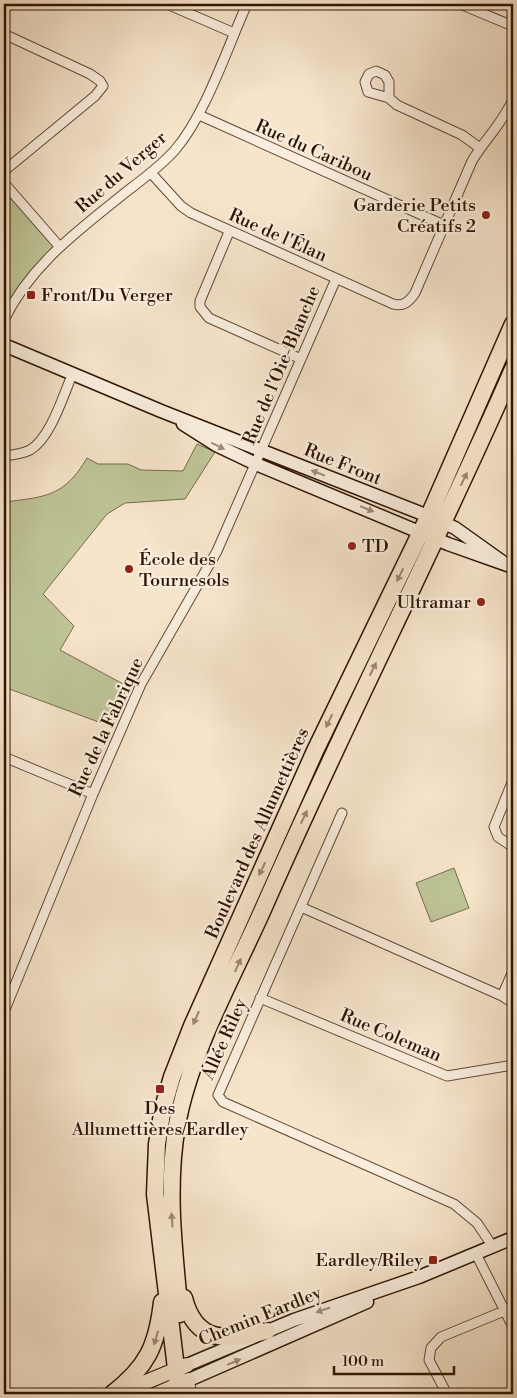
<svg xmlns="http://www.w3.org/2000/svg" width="517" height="1398" font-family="'Libre Bodoni',serif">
	<rect width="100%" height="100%" fill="#f6e4cb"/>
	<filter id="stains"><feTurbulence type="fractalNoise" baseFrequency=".004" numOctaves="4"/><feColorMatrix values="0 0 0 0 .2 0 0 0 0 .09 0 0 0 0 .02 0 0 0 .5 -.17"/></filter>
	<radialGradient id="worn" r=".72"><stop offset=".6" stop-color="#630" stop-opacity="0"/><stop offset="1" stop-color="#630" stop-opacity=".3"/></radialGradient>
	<path fill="#bec496" stroke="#776c4b" d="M4 183 59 246 4 320Z
		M197 444 215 452 185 499 125 503 107 514 43 594 74 626 60 650 127 686 112 727 4 687V502C45 497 64 497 87 458L98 464H128L141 470 183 471Z
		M454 868 469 908 431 922 416 883Z"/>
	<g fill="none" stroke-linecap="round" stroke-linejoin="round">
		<g stroke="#624833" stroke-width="11">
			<path id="street" d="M167 4 234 33
				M460 4 513 26
				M4 34 90 74 100 81 103 86 95 96 4 171
				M389 98 368 92 365 82 369 74 376 71 385 75 389 82V98L397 105 462 135 480 148
				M199 115 444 225
				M151 173 181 206 191 213 393 304C403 307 409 302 415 293L472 161C485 139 503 123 513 99
				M4 183 59 246
				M229 232 200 301V307L209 318 301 359
				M4 320C31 264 79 230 126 192 143 179 161 166 175 150 206 114 227 48 247 4
				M4 456C13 455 22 454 30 450 51 438 63 395 73 373
				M4 757 93 794
				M513 780 494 827 498 837 513 847
				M342 813 218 1095 223 1102 454 1204 477 1223 493 1247
				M301 907 502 996 513 1003
				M502 996 513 971
				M260 998 447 1076 513 1065
				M4 1012 93 794 141 684 217 551 336 279
				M476 1254 513 1327
				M189 1380 192 1394
				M447 1394 429 1360 431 1348 441 1337 504 1311"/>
		</g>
		<g stroke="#301400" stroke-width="15">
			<path id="secondary" d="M4 345 161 411 428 516 455 528 504 563
				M183 424 216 445 256 464 448 544 513 567
				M187 1365 294 1320 419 1277 513 1238
				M189 1380 367 1302"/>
		</g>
		<g stroke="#301400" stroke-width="16">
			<path id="primary" d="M117 1394 187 1365
				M157 1394 189 1380"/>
		</g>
		<g stroke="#301400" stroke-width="19">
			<path id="highway" d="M184 1298C196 1345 228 1340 267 1331
				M180 1314C174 1251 166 1188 177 1125 190 1052 234 975 264 907 343 726 434 550 513 369
				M178 1385 155 1194 157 1144 163 1108 172 1077 192 1026 315 751 431 511 513 324
				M112 1394C147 1367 157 1346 162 1302"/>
		</g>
		<use href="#street" stroke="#f9eddd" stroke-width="9"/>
		<use href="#secondary" stroke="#f9eddd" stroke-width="12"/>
		<use href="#primary" stroke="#f6e4cb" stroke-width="14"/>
		<use href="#highway" stroke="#f6e4cb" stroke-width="16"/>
	</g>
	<defs><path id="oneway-solid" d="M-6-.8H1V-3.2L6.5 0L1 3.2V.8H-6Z" transform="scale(1.25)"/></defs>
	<g fill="#9f8b7a">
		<use href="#oneway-solid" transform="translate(218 446) rotate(27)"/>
		<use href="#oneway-solid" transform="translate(318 473) rotate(-159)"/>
		<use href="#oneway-solid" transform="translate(367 509) rotate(22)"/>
		<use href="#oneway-solid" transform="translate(323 1310) rotate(161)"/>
		<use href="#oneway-solid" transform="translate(234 1362) rotate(-23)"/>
	</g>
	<g fill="#9d8670">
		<use href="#oneway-solid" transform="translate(464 479) rotate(-64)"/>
		<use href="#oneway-solid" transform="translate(400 575) rotate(116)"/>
		<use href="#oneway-solid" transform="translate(373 669) rotate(-64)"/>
		<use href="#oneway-solid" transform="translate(329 721) rotate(116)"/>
		<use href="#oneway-solid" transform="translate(304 817) rotate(-65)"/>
		<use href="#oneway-solid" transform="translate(262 869) rotate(115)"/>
		<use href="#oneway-solid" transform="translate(238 965) rotate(-66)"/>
		<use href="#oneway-solid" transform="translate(196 1018) rotate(114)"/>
		<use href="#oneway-solid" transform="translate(172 1220) rotate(-94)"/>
		<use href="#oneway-solid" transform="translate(156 1338) rotate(106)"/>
	</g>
	<g fill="#8f2418" stroke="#f9eddd" stroke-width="2">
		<circle cx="486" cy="215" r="5"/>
		<rect x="26" y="290" width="10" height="10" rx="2.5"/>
		<circle cx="352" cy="546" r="5"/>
		<circle cx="129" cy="569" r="5"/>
		<circle cx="481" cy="602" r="5"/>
		<rect x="155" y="1084" width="10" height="10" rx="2.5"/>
		<rect x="428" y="1255" width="10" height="10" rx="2.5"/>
	</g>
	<g text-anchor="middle" stroke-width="4.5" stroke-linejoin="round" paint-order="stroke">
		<g font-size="18" fill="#301400" stroke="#f9eddd">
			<text transform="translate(314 150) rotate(24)" y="6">Rue du Caribou</text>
			<text transform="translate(121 172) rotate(-41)" y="6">Rue du Verger</text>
			<text transform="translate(278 235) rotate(24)" y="6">Rue de l'Élan</text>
			<text transform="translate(281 365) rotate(-67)" y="6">Rue de l'Oie-Blanche</text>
			<text transform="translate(343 464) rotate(22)" y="6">Rue Front</text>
			<text transform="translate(106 727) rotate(-65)" y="6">Rue de la Fabrique</text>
			<text transform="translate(257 833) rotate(-66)" y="6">Boulevard des Allumettières</text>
			<text transform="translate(391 1035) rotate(23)" y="6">Rue Coleman</text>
			<text transform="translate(224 1039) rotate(-66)" y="6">Allée Riley</text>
			<text transform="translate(260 1316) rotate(-22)" y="6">Chemin Eardley</text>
		</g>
		<g font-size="18" fill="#301400" stroke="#f9eddd" text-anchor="end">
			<text x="476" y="211">Garderie Petits<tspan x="476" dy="21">Créatifs 2</tspan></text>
			<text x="41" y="301" text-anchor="start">Front/Du Verger</text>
			<text x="362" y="552" text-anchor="start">TD</text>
			<text x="139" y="565" text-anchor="start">École des<tspan x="139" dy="21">Tournesols</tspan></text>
			<text x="471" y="608">Ultramar</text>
			<text x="160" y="1114" text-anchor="middle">Des<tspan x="160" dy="21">Allumettières/Eardley</tspan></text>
			<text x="423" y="1266">Eardley/Riley</text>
		</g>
	</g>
	<rect width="517" height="1398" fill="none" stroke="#f6e4cb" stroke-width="20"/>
	<rect x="5" y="5" width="507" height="1388" fill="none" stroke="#301400" stroke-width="2.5"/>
	<rect x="10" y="10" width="497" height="1378" fill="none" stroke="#301400"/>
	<path d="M334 1366v8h120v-8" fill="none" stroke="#301400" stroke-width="2.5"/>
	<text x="342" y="1366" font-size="15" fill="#301400" stroke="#f9eddd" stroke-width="4" paint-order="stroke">100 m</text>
	<rect width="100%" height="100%" filter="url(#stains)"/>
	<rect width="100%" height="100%" fill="url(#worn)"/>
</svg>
